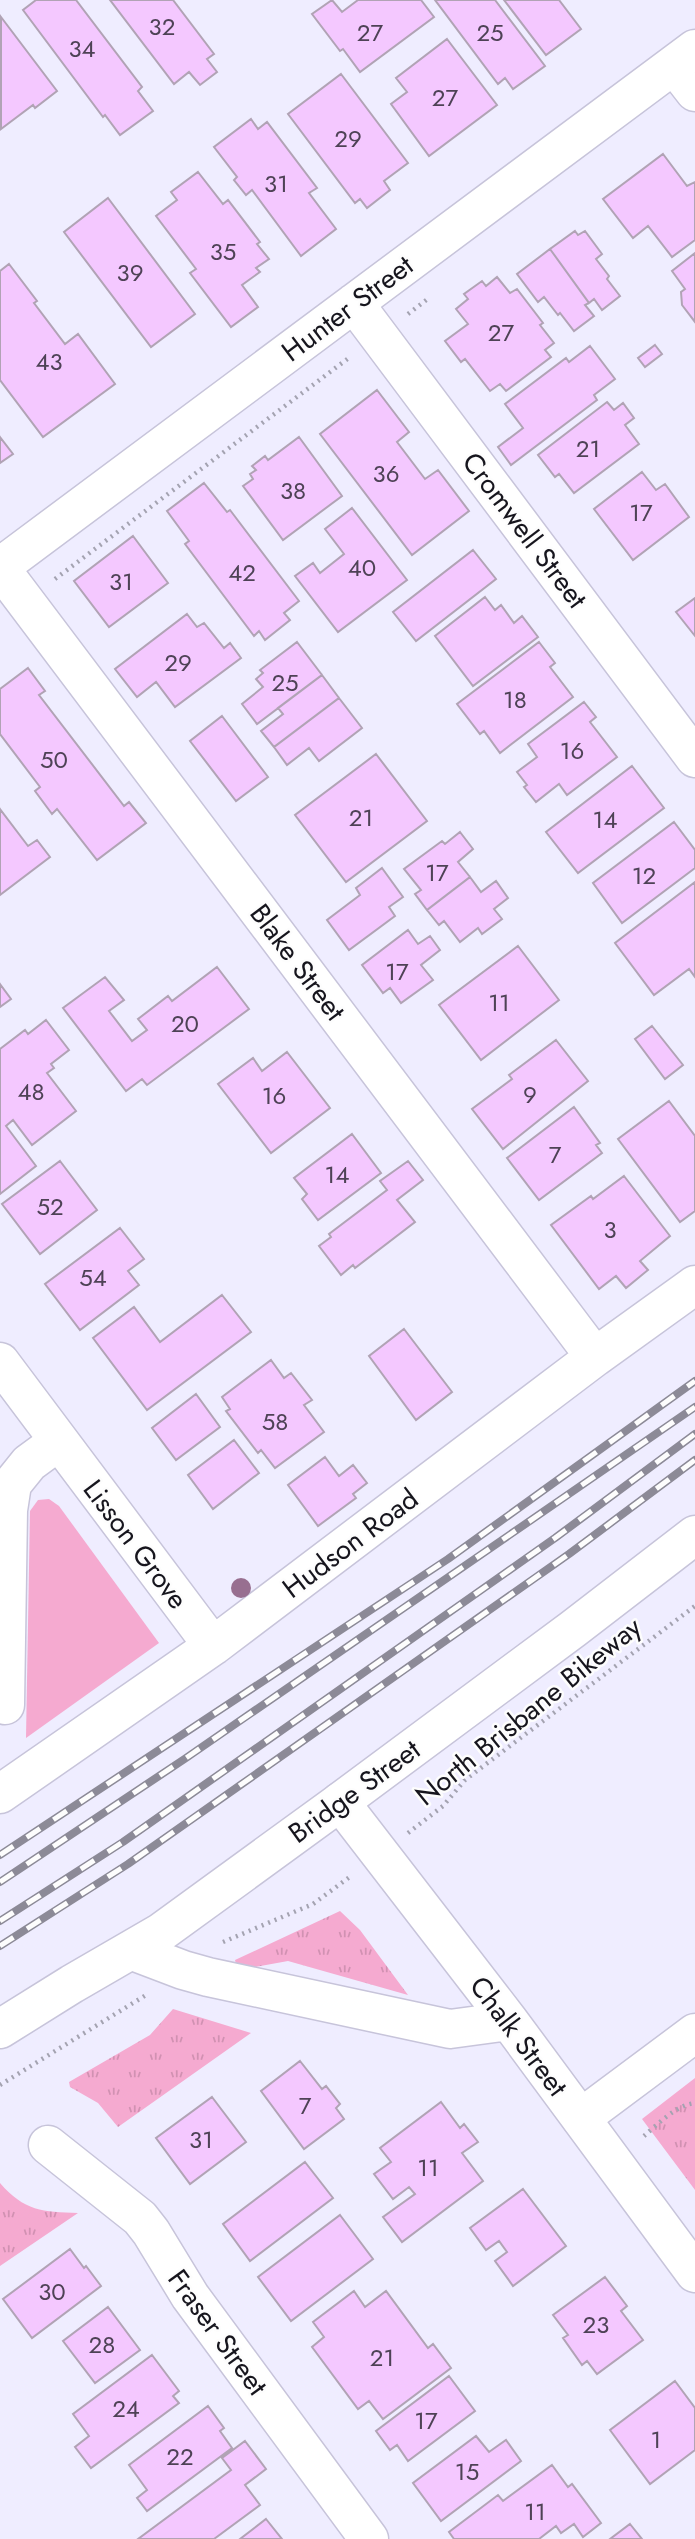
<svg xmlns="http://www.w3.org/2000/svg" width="695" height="2539" font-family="Jost,sans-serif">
	<defs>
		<pattern id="grass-tufts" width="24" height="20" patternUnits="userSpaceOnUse" patternTransform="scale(1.75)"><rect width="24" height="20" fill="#f5aad0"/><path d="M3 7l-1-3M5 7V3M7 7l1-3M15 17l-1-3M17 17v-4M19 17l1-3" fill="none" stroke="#d191b2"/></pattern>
	</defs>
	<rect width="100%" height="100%" fill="#efedff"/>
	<path fill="url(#grass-tufts)" d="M340 1911 360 1930 408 1995 288 1961 255 1967 236 1964 235 1960Z
		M173 2009 251 2033 118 2127 98 2103 70 2087 69 2082 150 2035Z
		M695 2078V2190L642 2119Z
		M0 2183C24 2211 43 2212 78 2213L0 2266Z"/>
	<path fill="#f5aad0" d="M49 1499 59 1506 159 1643 26 1738 30 1511 38 1500Z"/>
	<path fill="#f4c8ff" stroke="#b1a3b5" stroke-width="2" d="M36 0H76L142 87 138 91 153 111 120 135 105 115 103 117 23 10Z
		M110 0H173L214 54 207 59 217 72 200 85 189 72 174 84Z
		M332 0 342 12 358 0H421L434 17 360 72 343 49 340 51 312 14Z
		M435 0H495L545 66 513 89 505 78 498 84Z
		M504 0H559L581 29 546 55Z
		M1 17 57 91 35 108 33 105 1 129Z
		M447 39 497 105 429 156 391 104 407 92 396 78Z
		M341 74 408 163 384 181 390 190 367 208 360 199 355 203 288 114Z
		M251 119 258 129 267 122 317 188 309 193 336 229 301 256 252 190 246 195 234 180 237 177 214 147Z
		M663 154 687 186 695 182V240L672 257 648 226 633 238 603 199Z
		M198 172 223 204 228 200 260 242 257 244 269 259 256 268 260 272 242 285 258 307 231 327 190 273 196 269 156 216 177 200 171 192Z
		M108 198 195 314 151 347 64 232Z
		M575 231 578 235 585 231 602 254 596 259 609 276 607 279 620 296 602 310 594 299 589 303 550 249Z
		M550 249 589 303 585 305 594 316 574 331 560 313 558 315 544 297 538 302 517 274Z
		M695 253V322L682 305 681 292 685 289 672 271Z
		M9 264 37 301 34 303 65 344 78 334 115 384 43 437 0 380V271Z
		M497 277 510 293 517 289 543 323 540 325 554 343 545 350 551 357 506 391 500 384 490 391 465 359 461 362 445 341 468 324 456 309 468 299 464 294 482 281 486 286Z
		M655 345 662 354 645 367 638 358Z
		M590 346 615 379 594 395 597 400 511 465 498 447 523 428 505 404 566 358 569 362Z
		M377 390 409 432 397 442 425 479 438 470 469 511 412 555 320 434Z
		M607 402 614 410 623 403 634 418 625 425 639 444 574 493 559 474 555 477 538 455Z
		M0 437 13 454 0 463Z
		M299 437 342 496 283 540 243 486 253 479 250 474 256 470 252 466 265 456 268 460Z
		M642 472 656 490 665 484 689 517 633 560 594 509Z
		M204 483 227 512 230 510 299 601 284 613 290 620 265 640 259 631 254 636 185 544 189 541 167 511Z
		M352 508 407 580 338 632 295 576 313 563 320 573 344 554 325 529Z
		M133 536 168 583 109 627 74 581Z
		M473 550 496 579 416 641 393 612Z
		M485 597 495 610 501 605 514 623 522 616 538 637 473 686 435 636Z
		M695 598V636L676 612Z
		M187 614 197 627 204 623 224 648 230 643 241 658 175 707 156 682 137 697 115 669Z
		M297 642 322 675 257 724 242 704 263 687 256 679 263 673 260 670Z
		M539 642 555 663 550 667 573 697 500 753 484 731 480 734 457 704Z
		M28 668 45 691 39 695 124 806 129 802 146 823 97 860 57 809 52 814 35 791 40 787 0 734V689Z
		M322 675 339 698 274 747 261 731 283 714 278 708Z
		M339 698 362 728 319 761 309 748 287 765 274 747Z
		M584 702 596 717 590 722 617 757 567 795 559 784 536 802 524 787 527 785 517 772 537 757 528 744Z
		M222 716 268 777 236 801 190 741Z
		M376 754 427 821 346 882 295 815Z
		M632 766 664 808 578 873 546 832Z
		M0 809 28 846 37 840 50 857 0 895Z
		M674 822 695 850V868L622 923 593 883Z
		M460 832 473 849 458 862 470 877 427 910 415 894 421 890 404 869 442 841 445 844Z
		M382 868 403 897 389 907 395 916 349 950 327 920 360 895 356 888Z
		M470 877 481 892 496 881 508 898 494 909 502 919 482 934 478 928 460 942 444 921 439 925 427 910Z
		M695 882V977L689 969 654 995 615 943Z
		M408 930 418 944 430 936 440 950 421 965 433 980 401 1003 390 988 383 993 362 965Z
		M518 946 559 1000 481 1060 439 1005Z
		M217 967 249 1009 147 1085 142 1079 126 1091 63 1008 105 977 124 1000 109 1011 132 1041 147 1030 138 1019 168 996 172 1001Z
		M0 984 11 999 0 1007Z
		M46 1020 69 1050 51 1064 54 1068 47 1073 76 1111 32 1145 13 1120 6 1126 36 1166 0 1194V1049L25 1030 28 1034Z
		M652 1026 683 1065 665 1079 635 1039Z
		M556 1040 588 1081 503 1149 472 1109 512 1079 509 1075Z
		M287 1052 330 1108 271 1153 218 1084 253 1058 262 1071Z
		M669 1101 695 1136V1211L680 1222 618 1139Z
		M574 1107 600 1143 596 1145 602 1153 539 1200 507 1158Z
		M352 1134 381 1173 318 1220 302 1199 307 1194 294 1178Z
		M60 1161 97 1210 40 1254 2 1204Z
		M408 1161 423 1180 397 1200 415 1222 355 1268 353 1265 341 1275 319 1246 331 1237 329 1234 387 1190 380 1181Z
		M624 1176 670 1236 640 1261 648 1270 626 1288 616 1276 599 1289 551 1225 591 1196 593 1199Z
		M120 1228 144 1259 128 1271 139 1285 80 1330 45 1284Z
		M222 1295 251 1332 147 1410 93 1338 134 1307 160 1342Z
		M404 1329 452 1392 416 1420 369 1356Z
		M271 1360 284 1378 291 1373 312 1400 304 1405 324 1432 275 1468 261 1450 258 1453 226 1411 230 1409 222 1397Z
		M196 1394 220 1427 176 1460 152 1428Z
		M234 1440 259 1473 213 1509 188 1475Z
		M325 1457 339 1476 353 1465 367 1483 353 1494 356 1498 318 1526 288 1485Z
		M300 2061 322 2089 326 2086 340 2104 336 2108 344 2119 304 2149 261 2091Z
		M212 2097 246 2142 190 2184 156 2138Z
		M441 2102 460 2128 464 2124 478 2142 462 2153 483 2181 402 2242 383 2217 415 2194 409 2187 393 2199 374 2174 391 2162 380 2148Z
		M305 2162 333 2198 250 2261 223 2224Z
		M523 2189 566 2246 513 2286 495 2261 507 2252 499 2241 486 2250 470 2228Z
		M340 2215 373 2259 291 2321 258 2277Z
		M70 2249 84 2268 86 2266 101 2286 32 2338 3 2299Z
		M605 2277 627 2306 621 2311 643 2340 597 2374 587 2361 582 2365 563 2338 568 2335 553 2315Z
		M354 2291 365 2307 386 2291 428 2348 433 2344 451 2368 383 2419 369 2401 358 2409 312 2347 324 2337 313 2322Z
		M108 2307 140 2350 95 2383 63 2341Z
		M152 2355 179 2391 173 2396 179 2403 91 2468 75 2447 89 2436 73 2414Z
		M449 2376 475 2411 408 2461 397 2445 390 2450 376 2431Z
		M675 2381 695 2408V2450L650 2484 610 2430Z
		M208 2406 224 2428 220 2431 232 2448 147 2511 137 2498 147 2490 129 2465Z
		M476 2436 489 2452 506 2440 521 2461 441 2521 413 2483Z
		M245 2441 266 2469 245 2485 260 2505 214 2539H138L231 2470 222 2458Z
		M552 2465 568 2487 572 2484 601 2523 583 2537 574 2524 561 2533 556 2526 539 2539H454L449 2532 498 2495 503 2501Z
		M266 2519 282 2539H240Z
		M630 2524 642 2539H610Z"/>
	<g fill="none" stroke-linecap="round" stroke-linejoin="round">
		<g stroke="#c7c4da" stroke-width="41">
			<path id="minor" d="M674 65 695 92
				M354 303 695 758
				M0 567 695 49
				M0 568 595 1357
				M0 1362 213 1646
				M5 1705 8 1510 12 1484 29 1463 59 1441
				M0 1794 213 1646 595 1357 695 1285
				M0 2029 72 1984 160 1933 340 1802
				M581 2118 695 2033
				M48 2145 140 2218 151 2232 190 2296 369 2539"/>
		</g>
		<g stroke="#c7c4da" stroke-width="41">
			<path id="major" d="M695 1535 573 1629 340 1802 509 2021 695 2273
				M133 1951 183 1970 208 1977 450 2029 509 2021"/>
		</g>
		<path stroke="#a4a3b1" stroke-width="4.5" stroke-dasharray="2 5" stroke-linecap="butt" d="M408 314 429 298
			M55 579 350 357
			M408 1833 443 1806 465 1780 695 1606
			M223 1942 313 1904 351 1876
			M0 2085 146 1995
			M644 2136C658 2124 676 2105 695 2103"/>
		<use href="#minor" stroke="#fff" stroke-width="38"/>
		<use href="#major" stroke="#fff" stroke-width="38"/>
		<g stroke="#8c8a97" stroke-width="8">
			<path id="rail" d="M0 1855 448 1559 695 1381
				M0 1882 186 1758 695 1407
				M0 1921 123 1842 555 1538 695 1434
				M0 1946 128 1864 569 1554 695 1460"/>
		</g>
		<use href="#rail" stroke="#fdfdfd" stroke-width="5" stroke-dasharray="16" stroke-linecap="butt"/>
	</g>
	<circle fill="#986f90" cx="241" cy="1588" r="10"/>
	<g text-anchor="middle" stroke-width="5" stroke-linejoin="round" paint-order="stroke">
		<g font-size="24" fill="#4e4256">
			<text x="162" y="35">32</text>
			<text x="370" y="41">27</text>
			<text x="490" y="41">25</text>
			<text x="82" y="57">34</text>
			<text x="445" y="106">27</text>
			<text x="348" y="147">29</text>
			<text x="276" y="192">31</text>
			<text x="223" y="260">35</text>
			<text x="130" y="281">39</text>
			<text x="501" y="341">27</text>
			<text x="49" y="370">43</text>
			<text x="588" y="457">21</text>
			<text x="386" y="482">36</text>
			<text x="293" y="499">38</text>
			<text x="641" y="521">17</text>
			<text x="362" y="576">40</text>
			<text x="242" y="581">42</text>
			<text x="121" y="590">31</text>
			<text x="178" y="671">29</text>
			<text x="285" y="691">25</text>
			<text x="515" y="708">18</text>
			<text x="572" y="759">16</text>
			<text x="54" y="768">50</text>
			<text x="361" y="826">21</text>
			<text x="605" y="828">14</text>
			<text x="437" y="881">17</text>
			<text x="644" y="884">12</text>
			<text x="397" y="980">17</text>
			<text x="499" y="1011">11</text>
			<text x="185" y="1032">20</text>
			<text x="31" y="1100">48</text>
			<text x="530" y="1103">9</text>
			<text x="274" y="1104">16</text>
			<text x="555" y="1163">7</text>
			<text x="337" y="1183">14</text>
			<text x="50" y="1215">52</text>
			<text x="610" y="1238">3</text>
			<text x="93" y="1286">54</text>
			<text x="275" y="1430">58</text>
			<text x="305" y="2114">7</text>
			<text x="201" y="2148">31</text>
			<text x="428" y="2176">11</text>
			<text x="52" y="2300">30</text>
			<text x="596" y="2333">23</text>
			<text x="102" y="2353">28</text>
			<text x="382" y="2366">21</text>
			<text x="126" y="2417">24</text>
			<text x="426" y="2429">17</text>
			<text x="656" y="2448">1</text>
			<text x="180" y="2465">22</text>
			<text x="467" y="2480">15</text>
			<text x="535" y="2520">11</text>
		</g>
		<g font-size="28" fill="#16151d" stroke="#fdfdfd">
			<text transform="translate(347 308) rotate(-37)" y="10">Hunter Street</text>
			<text transform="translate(525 530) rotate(53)" y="10">Cromwell Street</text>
			<text transform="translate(298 962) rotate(53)" y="10">Blake Street</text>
			<text transform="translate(350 1543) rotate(-37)" y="10">Hudson Road</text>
			<text transform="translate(136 1544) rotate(53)" y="10">Lisson Grove</text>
			<text transform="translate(528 1711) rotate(-39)" y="10">North Brisbane Bikeway</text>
			<text transform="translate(354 1791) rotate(-36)" y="10">Bridge Street</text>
			<text transform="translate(519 2036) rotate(53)" y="10">Chalk Street</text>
			<text transform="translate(218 2332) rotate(54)" y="10">Fraser Street</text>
		</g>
	</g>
</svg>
